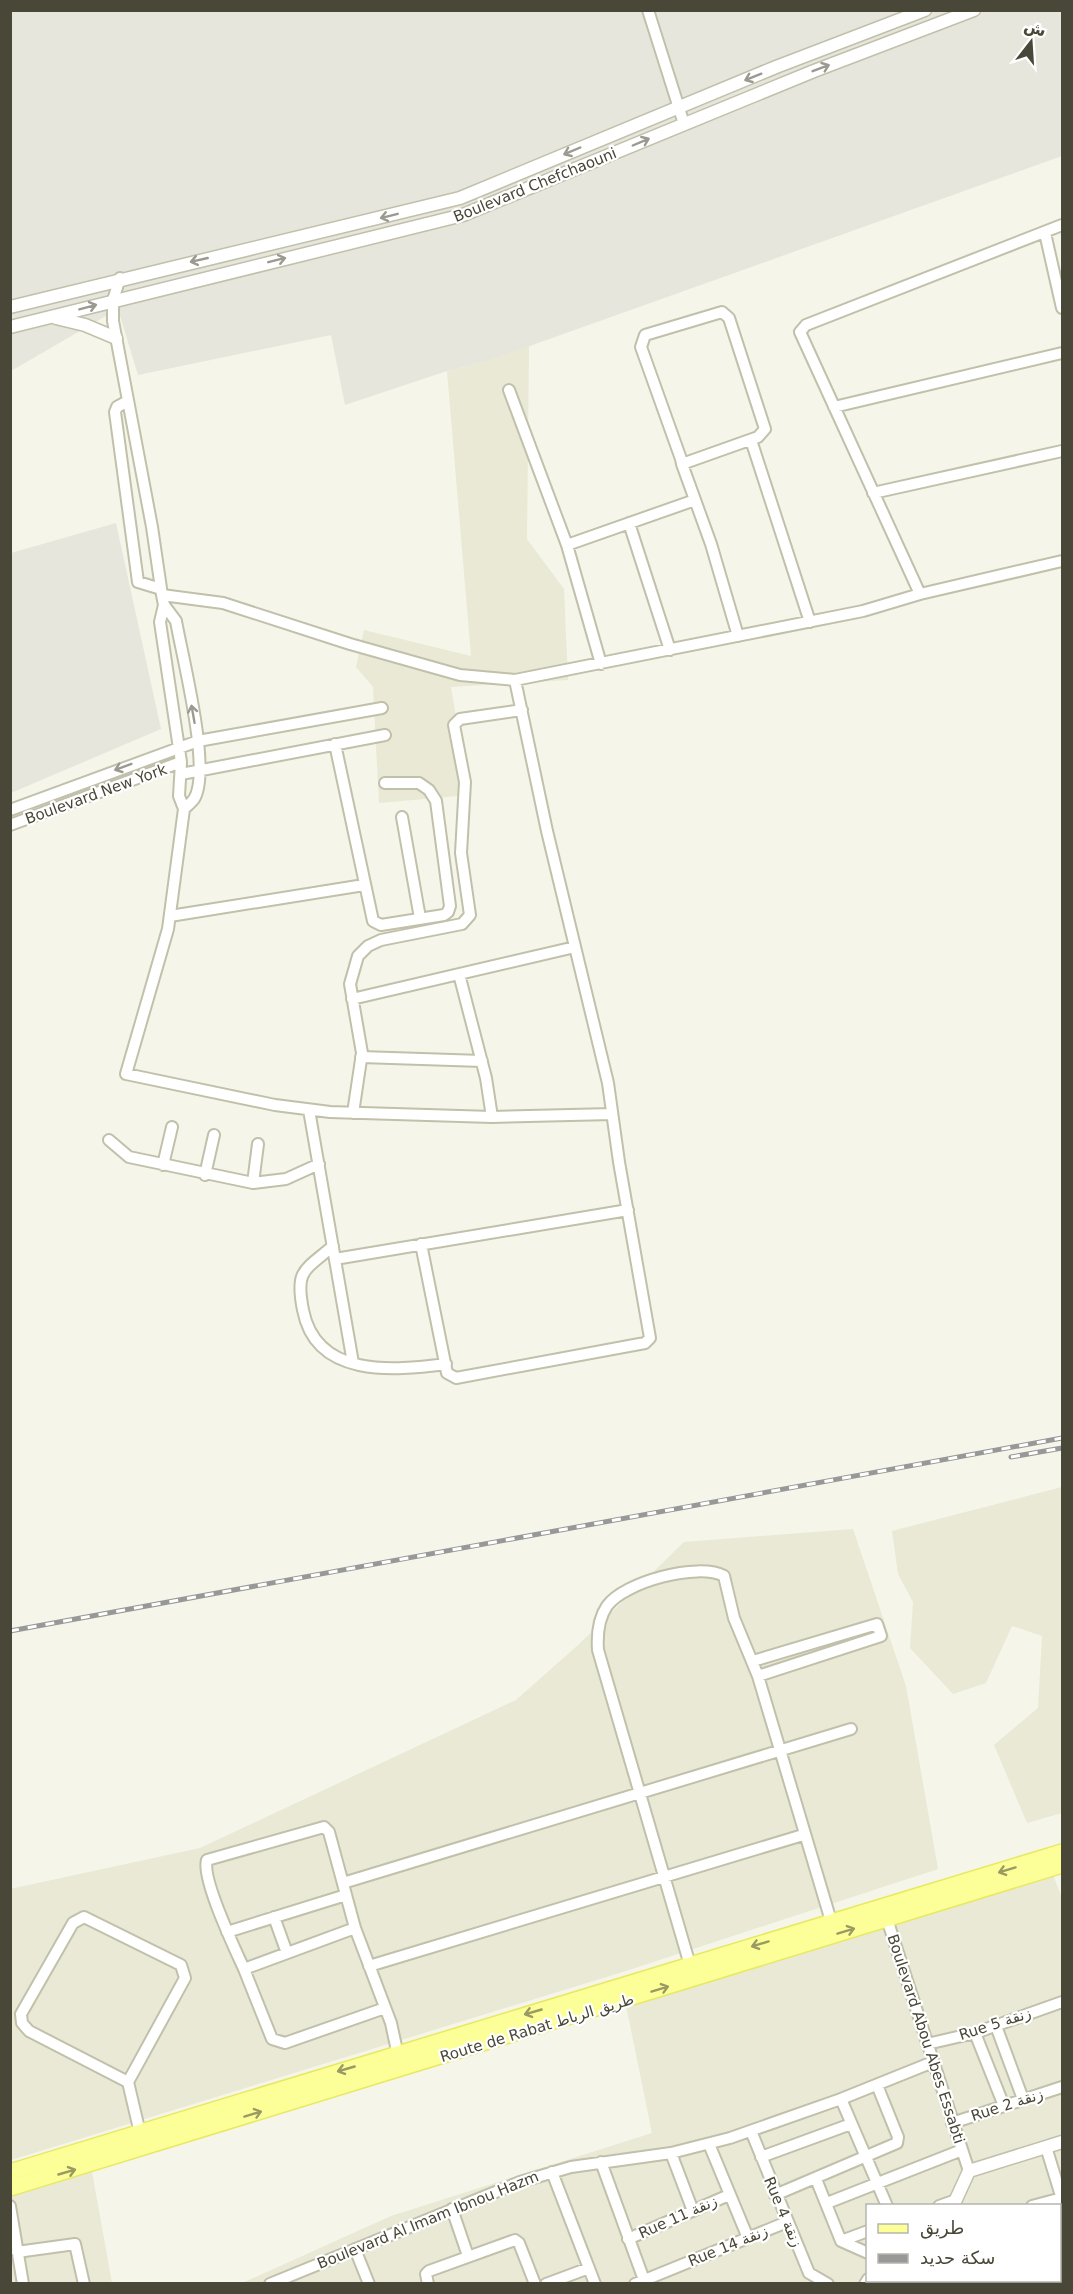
<svg xmlns="http://www.w3.org/2000/svg" width="1073" height="2294" font-family="'DejaVu Sans','Noto Naskh Arabic',sans-serif">
	<rect width="100%" height="100%" fill="#f5f5e9"/>
	<path fill="#e9e9d6" fill-rule="evenodd" d="M529 346 527 539 564 589 568 680 451 687 469 795 379 803 373 687 356 667 364 630 471 656 447 371 488 361Z
		M1062 1487V1813L1027 1823 994 1745 1038 1708 1042 1636 1012 1626 986 1683 953 1694 910 1648 913 1602 898 1574 892 1531Z
		M853 1529 906 1686 938 1869 629 1970 11 2160 10 1889 200 1848 516 1700 578 1645 684 1542Z
		M1043 1849 1062 1898V2283L240 2284 391 2216 652 2133 621 1981 685 1963ZM868 2206H1060V2280H868Z
		M92 2172 112 2283H11L10 2173Z"/>
	<path fill="#e7e6dd" d="M11 11H1062V156L488 361 447 371 345 405 331 335 138 375 118 309 11 371Z
		M116 523 161 729 11 793V553Z"/>
	<g fill="none" stroke-linecap="round" stroke-linejoin="round">
		<g stroke="#c1c0aa" stroke-width="14">
			<path id="minor" d="M648 10 684 124
				M1045 233 1062 308
				M120 278 113 300V321L152 527 162 595 164 605 176 621C182 656 212 771 194 799 192 802 187 806 184 809
				M509 390 567 545 601 664
				M128 401 117 407 115 412 138 582 161 589
				M834 407 1062 353
				M751 440 810 622
				M682 464 758 437 765 429 729 318 722 312 645 335 641 347 681 459 682 464 711 544 738 636
				M873 493 1062 451
				M629 523 670 650
				M567 545 695 500
				M920 594 800 332 806 325 1062 225
				M162 595 223 603 350 644 460 675 515 680 863 611 920 594 1062 561
				M164 605 160 622 181 762 179 796 184 809 168 929 126 1074 275 1105 330 1112 492 1117 612 1114
				M335 744 373 921 381 925 444 915 448 912 450 906 436 801 429 790 419 783H385
				M181 774 385 735
				M10 810 198 741 382 708
				M402 817 420 918
				M10 825 181 762
				M170 916 364 885
				M459 974 486 1078 492 1117
				M352 999 575 947
				M361 1057 482 1061
				M309 1110 353 1363
				M353 1113 362 1053 350 984 358 956 368 946 381 940 462 924 470 915 461 853 465 782 454 725 460 719 522 710
				M109 1140 129 1157 253 1183 286 1179 319 1164
				M163 1165 172 1127
				M205 1175 214 1135
				M253 1183 258 1144
				M421 1244 447 1373 456 1378 645 1343 650 1338 619 1162 608 1083 547 831 515 680
				M333 1246C304 1271 295 1270 303 1310 316 1378 393 1371 446 1364
				M335 1259 628 1210
				M753 1661 877 1624 881 1636 758 1676
				M343 1883 851 1729
				M885 1913 969 2171
				M274 1917 287 1953
				M355 1928 244 1969 272 2039 285 2043 385 2008
				M227 1932 346 1895
				M690 1965 598 1650C597 1635 598 1619 607 1606 624 1582 698 1562 724 1576L734 1618 758 1676 831 1921
				M369 1966 803 1835
				M244 1969C235 1949 201 1878 207 1860L324 1827 329 1832 355 1928 391 2023 399 2060
				M996 2026 1023 2099
				M975 2033 1004 2106
				M927 2044 975 2033 1062 2002
				M128 2082 29 2031 22 2023 21 2014 73 1923 84 1917 181 1965 185 1978 128 2082 140 2133
				M841 2099 887 2206
				M952 2123 1062 2087
				M751 2131 809 2273 828 2284
				M709 2144 748 2238
				M1046 2147 1062 2199
				M671 2153 693 2211
				M761 2157 851 2124
				M601 2162 644 2280
				M552 2172 595 2284
				M816 2179 841 2241 868 2253
				M775 2195 897 2143 898 2137 877 2085
				M827 2203 962 2150
				M10 2206 23 2284
				M939 2206 956 2200
				M1032 2206 1062 2198
				M452 2209 468 2256
				M628 2239 729 2195
				M841 2241 868 2231
				M355 2249 369 2284
				M17 2252 75 2244 84 2284
				M970 2280 976 2284
				M270 2284 520 2182 571 2167 671 2153 730 2138 841 2099 933 2062
				M428 2284 426 2274 429 2271 515 2240 519 2243 535 2284
				M546 2284 589 2268
				M635 2284 787 2222
				M865 2284 868 2279"/>
		</g>
		<g stroke="#c1c0aa" stroke-width="15">
			<path id="tertiary" d="M10 307 460 198 776 67 925 10
				M56 318 85 325 116 338
				M10 327 463 215 814 71 974 10
				M953 2206 969 2171 1062 2142
				M919 2284 920 2280"/>
		</g>
		<g stroke="#e8e962" stroke-width="18">
			<path id="primary" d="M10 2172 1062 1852
				M10 2188 1062 1865"/>
		</g>
		<use href="#minor" stroke="#fff" stroke-width="10"/>
		<use href="#tertiary" stroke="#fff" stroke-width="12"/>
		<use href="#primary" stroke="#fcff97" stroke-width="15"/>
		<g stroke="#989898" stroke-width="5">
			<path id="rail" d="M1011 1457 1062 1448
				M10 1631 1062 1438"/>
		</g>
		<use href="#rail" stroke="#fff" stroke-width="3" stroke-dasharray="9" stroke-linecap="butt"/>
	</g>
	<defs><path id="oneway-shaft" d="M-6 0H5M1.5-3L5.5 0L1.5 3" fill="none" stroke-width="1.6" stroke-linecap="round" stroke-linejoin="round" transform="scale(1.5)"/></defs>
	<g stroke="#9b9a91">
		<use href="#oneway-shaft" transform="translate(821 68) rotate(-21)"/>
		<use href="#oneway-shaft" transform="translate(753 77) rotate(158)"/>
		<use href="#oneway-shaft" transform="translate(641 142) rotate(-23)"/>
		<use href="#oneway-shaft" transform="translate(572 151) rotate(157)"/>
		<use href="#oneway-shaft" transform="translate(389 216) rotate(166)"/>
		<use href="#oneway-shaft" transform="translate(199 260) rotate(167)"/>
		<use href="#oneway-shaft" transform="translate(277 260) rotate(-14)"/>
		<use href="#oneway-shaft" transform="translate(88 307) rotate(-15)"/>
		<use href="#oneway-shaft" transform="translate(193 714) rotate(-100)"/>
		<use href="#oneway-shaft" transform="translate(123 767) rotate(160)"/>
	</g>
	<g stroke="#9a9a62">
		<use href="#oneway-shaft" transform="translate(1007 1870) rotate(163)"/>
		<use href="#oneway-shaft" transform="translate(846 1931) rotate(-17)"/>
		<use href="#oneway-shaft" transform="translate(760 1944) rotate(163)"/>
		<use href="#oneway-shaft" transform="translate(660 1989) rotate(-17)"/>
		<use href="#oneway-shaft" transform="translate(533 2012) rotate(164)"/>
		<use href="#oneway-shaft" transform="translate(346 2069) rotate(164)"/>
		<use href="#oneway-shaft" transform="translate(253 2114) rotate(-17)"/>
		<use href="#oneway-shaft" transform="translate(67 2172) rotate(-16)"/>
	</g>
	<g text-anchor="middle" stroke-width="4.5" stroke-linejoin="round" paint-order="stroke">
		<g font-size="15" fill="#494737" stroke="#fff">
			<text transform="translate(535 185) rotate(-22)" y="5">Boulevard Chefchaouni</text>
			<text transform="translate(96 794) rotate(-20)" y="5">Boulevard New York</text>
			<text transform="translate(995 2024) rotate(-18)" y="5">Rue 5 زنقة</text>
			<text transform="translate(537 2028) rotate(-17)" y="5">Route de Rabat طريق الرباط</text>
			<text transform="translate(926 2039) rotate(72)" y="5">Boulevard Abou Abes Essabti</text>
			<text transform="translate(1007 2105) rotate(-18)" y="5">Rue 2 زنقة</text>
			<text transform="translate(783 2212) rotate(67)" y="5">Rue 4 زنقة</text>
			<text transform="translate(678 2217) rotate(-24)" y="5">Rue 11 زنقة</text>
			<text transform="translate(428 2220) rotate(-22)" y="5">Boulevard Al Imam Ibnou Hazm</text>
			<text transform="translate(728 2246) rotate(-22)" y="5">Rue 14 زنقة</text>
		</g>
	</g>
	<rect width="1073" height="2294" fill="none" stroke="#494737" stroke-width="24"/>
	<rect x="866" y="2204" width="195" height="78" fill="#ffffff" stroke="#b6b5af" stroke-width="1.5"/>
	<rect x="878" y="2224" width="30" height="9" fill="#fcff97" stroke="#b6b5af" stroke-width="1.5"/>
	<text x="920" y="2234" font-size="18" fill="#494737">طريق</text>
	<rect x="878" y="2254" width="30" height="9" fill="#989898" stroke="#b6b5af" stroke-width="1.5"/>
	<text x="920" y="2264" font-size="18" fill="#494737">سكة حديد</text>
	<g transform="translate(1031 42) rotate(17)" stroke="#ffffff" stroke-width="4.5" paint-order="stroke">
	<path d="M0-4.5L10 22L0 15L-10 22Z" fill="#494737"/>
	<text y="-9" font-size="16" font-weight="bold" text-anchor="middle" fill="#494737">ش</text>
	</g>
</svg>
